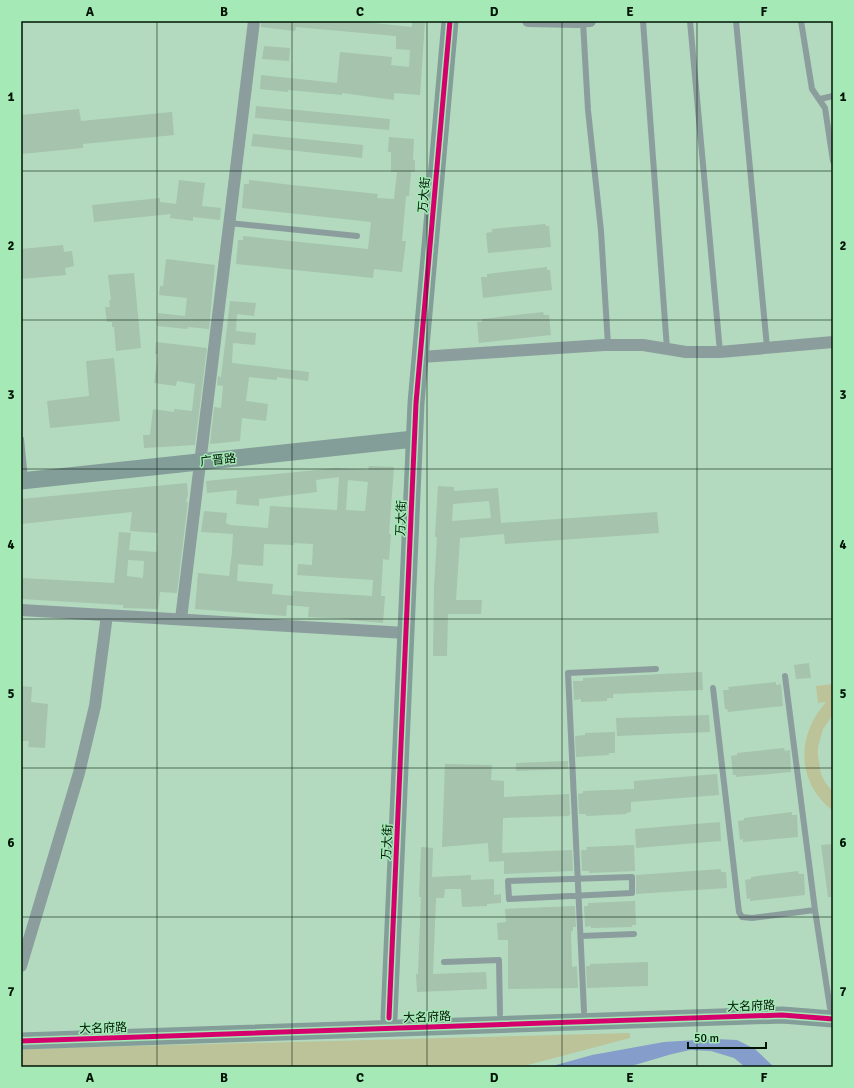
<svg xmlns="http://www.w3.org/2000/svg" width="854" height="1088" font-family="Signika,'Noto Sans SC',sans-serif">
	<rect width="100%" height="100%" fill="#b3dabe"/>
	<path fill="#bcc398" d="M833 684V715L823 729 818 747V756L821 774 825 782 833 792V811C796 782 796 736 826 702L818 703 816 686Z
		M630 1033V1038L520 1067H21V1049Z"/>
	<path fill="#849dca" d="M714 1039 737 1040 755 1049 774 1067H745L734 1058 711 1051 690 1050 672 1054 628 1067H549L592 1055 664 1042Z"/>
	<path fill="#a5c3ad" fill-rule="evenodd" d="M261 21H354L412 27V21H425L420 95 394 93V100L342 93V95L288 90V92L260 89 261 75 337 83 340 52 392 57 391 65 409 67 410 50 396 49V36L296 27 295 31 261 27Z
		M264 46 290 48 289 61 262 59Z
		M256 106 390 119 389 130 255 118Z
		M79 109 81 121 172 112 174 135 83 144V148L21 154V115Z
		M253 134 363 145 362 158 251 146Z
		M389 137 414 139 413 160H415V172H411L409 196H406L402 241H406L402 272 374 269 373 278 236 264 238 240H243V236L368 249 371 222 242 208 244 184H249V180L292 185 378 194 377 198 394 199 397 172H391V152H388Z
		M179 180 205 183 202 206 221 208 220 220 193 217V221L170 218 171 214 94 222 92 205 160 198V202L176 204Z
		M545 224 546 226H549L551 247 488 253 486 233 492 232V229Z
		M63 245 64 252 72 251 74 266 65 268 66 275 21 279V249Z
		M166 259 215 265 209 329 188 327 187 329 157 326 158 313 185 316 187 298 159 295 160 286H163Z
		M547 267V270H550L552 290 483 298 481 277H487V274Z
		M134 273 141 348 116 351 114 327H112V322H107L105 307H110L109 300H111L108 275Z
		M230 301 256 303 254 316 237 314 236 331 256 333 255 345 233 343 232 363 309 372 308 381 277 377V380L249 377 246 401 268 404 266 421 242 418 240 441 210 444 214 407 221 408 223 386 217 385 218 376 221 377Z
		M543 312 544 315H549L551 335 479 343 477 322H482V319Z
		M156 342 207 348 195 445 144 448 143 435H150L153 409 174 412V409L192 411 195 384 177 381 176 386 154 383 158 354H155Z
		M114 358 120 421 50 428 47 401 89 396 86 361Z
		M369 466 394 467 389 534H391L389 560 383 559 381 596H385L383 623 350 620V619L308 617 309 607 287 605 286 616 195 609 198 573 229 576 232 552 233 534 201 532 204 511 227 513 226 523 230 525 268 528 270 506 337 510 339 477 316 480 317 492 259 499V506L236 504 237 490 207 493 206 481 336 468 368 470ZM348 480 368 482 365 511 346 510ZM294 543 313 544 312 565 298 564 297 575 373 580 372 596 293 591V596L272 594 273 584 237 581 238 564 263 566 264 544 294 545Z
		M187 483 188 494 186 502H188L177 593 160 592 158 609 123 608V605L21 599V578L114 583 119 532 131 533 129 550 157 552 158 533 130 531 132 512 21 524V499ZM128 560 144 561 143 578 127 576Z
		M438 486 454 487V491L498 488 501 523 657 512 659 533 505 544 504 534 460 538 456 600H482L481 614H448L447 656H433L434 588 437 537H435ZM489 501 491 518 452 521 453 504Z
		M809 663 811 678 796 679 794 665Z
		M702 672 703 690 613 694V698H607V701L581 702V699L574 700 573 681H583V678Z
		M776 682V685L781 684 783 706 728 712 727 709H725L723 690H729L728 687Z
		M21 686 32 687 31 702 48 704 45 748 28 747 29 741H21Z
		M709 715 710 732 617 736 616 718Z
		M615 732V753H609V755L576 757 575 736 585 735V733Z
		M784 748 785 751 790 750 791 772 736 777V775H733L731 756 737 755V753Z
		M568 761V769L516 771V763Z
		M445 764 492 765 491 780 504 781V797L569 794 570 815 568 816 503 818 502 853 572 850 573 871 504 874V861L489 862 488 843 442 847Z
		M717 774 719 795 631 802V812L626 813 627 814 586 816V814H579L578 794 583 793V791L634 789V781Z
		M792 812V815H797L798 837 743 842V839L740 840 738 821 744 820V818Z
		M720 822 721 841 636 848 635 829Z
		M833 844V897H828L821 845Z
		M634 845 635 871 589 873V871H582L581 850H587L586 847Z
		M421 847 433 848 432 877 471 875V880L494 879V895L501 894V903L487 904V906L462 907 461 889H445L444 898H436L433 974 486 972 487 989 417 992 416 974H418L421 897H419Z
		M721 869V872H726L727 888 636 894V875Z
		M798 871 799 874H804L805 895 750 901V898L747 899 745 880 751 879V877Z
		M635 901 636 925H632V927L591 928V926L585 927 584 906H588V903Z
		M575 906 576 927H573V931H571L572 967 577 966 578 988 508 989V940H498L497 923 506 922 505 909Z
		M648 962V986L587 988 586 966H590V964Z"/>
	<g fill="none" stroke-linecap="round" stroke-linejoin="round">
		<path stroke="#8b9e9d" stroke-width="6" d="M643 21 667 349
			M690 21 720 352
			M736 21 767 347
			M801 21 812 89 825 108 833 161
			M583 22 588 110 601 231 608 345
			M820 99 833 96
			M229 223 357 236
			M21 439 25 479
			M785 676 815 910 830 1008
			M713 688 739 912 742 917 752 918 815 910
			M632 877V893L509 899 508 881Z
			M581 936 634 934
			M444 962 499 960 500 1014
			M584 1011 568 673 656 669"/>
		<path stroke="#8b9e9d" stroke-width="12" d="M528 21 577 22 590 21
			M420 357 604 345H643L686 352H720L833 342
			M21 610 406 633
			M181 619 254 21
			M21 966 79 773 95 706 107 615"/>
		<path stroke="#839d99" stroke-width="17" d="M21 481 414 439
			M389 1018 416 403 450 21
			M21 1041 782 1015 833 1019"/>
		<g stroke="#a4e9b6" stroke-width="8">
			<path id="cycleway" d="M389 1018 416 403 450 21
				M21 1041 782 1015 833 1019"/>
		</g>
		<use href="#cycleway" stroke="#d6006c" stroke-width="5"/>
	</g>
	<path fill="none" stroke="#001404" stroke-width="1" stroke-opacity="0.55" d="M157 21V1067M292 21V1067M427 21V1067M562 21V1067M697 21V1067M21 171H833M21 320H833M21 469H833M21 619H833M21 768H833M21 917H833"/>
	<g text-anchor="middle" stroke-width="3" stroke-linejoin="round" paint-order="stroke">
		<g font-size="12" fill="#001404" stroke="#a4e9b6">
			<text transform="translate(424 195) rotate(-85)" y="4">万大街</text>
			<text transform="translate(218 460) rotate(-6)" y="4">广晋路</text>
			<text transform="translate(401 518) rotate(-88)" y="4">万大街</text>
			<text transform="translate(387 842) rotate(-87)" y="4">万大街</text>
			<text transform="translate(751 1006) rotate(-2)" y="4">大名府路</text>
			<text transform="translate(427 1017) rotate(-2)" y="4">大名府路</text>
			<text transform="translate(103 1028) rotate(-2)" y="4">大名府路</text>
		</g>
	</g>
	<rect width="854" height="1088" fill="none" stroke="#a4e9b6" stroke-width="44"/>
	<path d="M688 1042v6h78v-6" fill="none" stroke="#001404" stroke-width="2"/>
	<text x="694" y="1042" font-size="12" fill="#001404" stroke="#a4e9b6" stroke-width="3" paint-order="stroke">50 m</text>
	<rect x="22" y="22" width="810" height="1044" fill="none" stroke="#001404" stroke-width="1.5"/>
	<g font-size="13" text-anchor="middle" font-weight="bold" fill="#001404">
		<text x="90" y="16">A</text>
		<text x="224" y="16">B</text>
		<text x="360" y="16">C</text>
		<text x="494" y="16">D</text>
		<text x="630" y="16">E</text>
		<text x="764" y="16">F</text>
		<text x="11" y="101">1</text>
		<text x="843" y="101">1</text>
		<text x="11" y="250">2</text>
		<text x="843" y="250">2</text>
		<text x="11" y="399">3</text>
		<text x="843" y="399">3</text>
		<text x="11" y="549">4</text>
		<text x="843" y="549">4</text>
		<text x="11" y="698">5</text>
		<text x="843" y="698">5</text>
		<text x="11" y="847">6</text>
		<text x="843" y="847">6</text>
		<text x="11" y="996">7</text>
		<text x="843" y="996">7</text>
		<text x="90" y="1082">A</text>
		<text x="224" y="1082">B</text>
		<text x="360" y="1082">C</text>
		<text x="494" y="1082">D</text>
		<text x="630" y="1082">E</text>
		<text x="764" y="1082">F</text>
	</g>
</svg>
